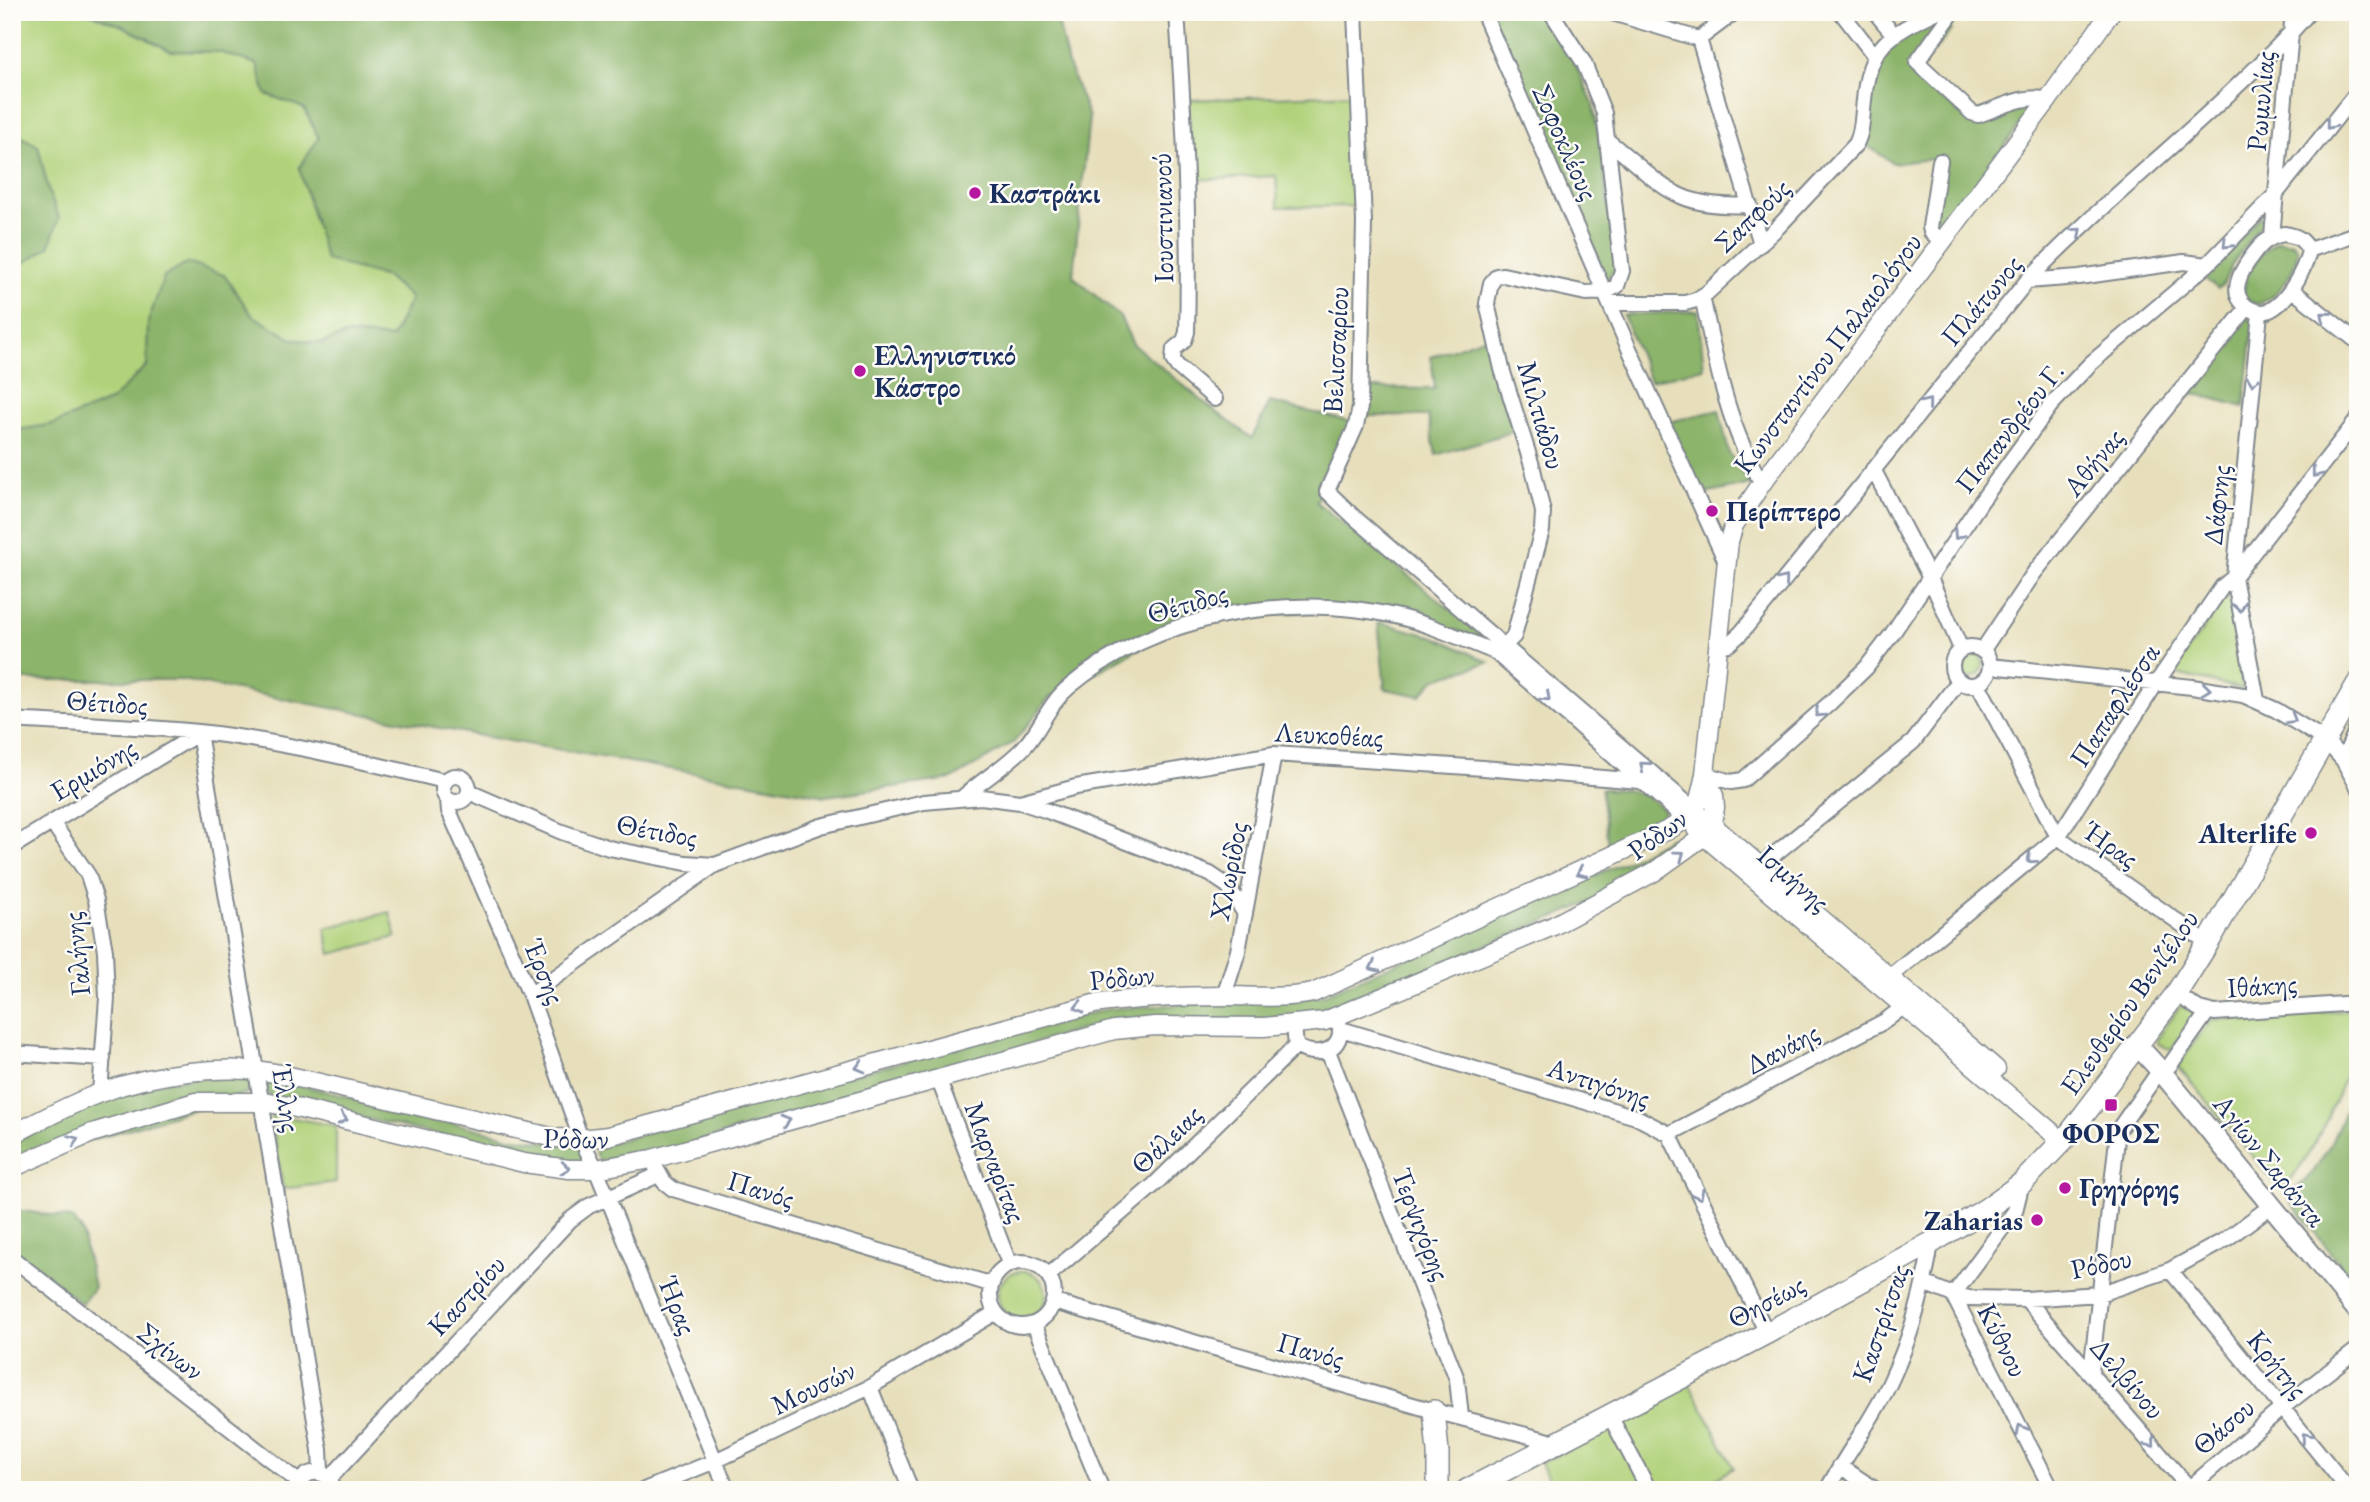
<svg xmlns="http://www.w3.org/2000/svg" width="2370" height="1502" font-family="'EB Garamond',serif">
	<rect width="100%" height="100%" fill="#fdfcf7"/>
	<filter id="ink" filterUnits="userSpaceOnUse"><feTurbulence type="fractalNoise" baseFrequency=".0143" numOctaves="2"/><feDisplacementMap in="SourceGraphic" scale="14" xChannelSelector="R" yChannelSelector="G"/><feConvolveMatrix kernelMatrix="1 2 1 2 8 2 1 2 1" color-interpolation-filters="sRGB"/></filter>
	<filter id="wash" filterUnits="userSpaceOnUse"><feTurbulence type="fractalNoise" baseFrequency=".00686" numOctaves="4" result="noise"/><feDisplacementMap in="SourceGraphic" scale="28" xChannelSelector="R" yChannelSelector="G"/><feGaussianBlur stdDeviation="1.57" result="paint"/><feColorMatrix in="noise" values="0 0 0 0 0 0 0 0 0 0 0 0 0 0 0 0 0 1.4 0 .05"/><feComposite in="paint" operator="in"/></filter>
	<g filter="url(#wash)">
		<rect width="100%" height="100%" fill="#e7dfbb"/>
		<path fill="#b1d27a" stroke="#66806c" stroke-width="2" d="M12 12H85L123 26 171 51 219 52 257 64 266 94 304 108 319 139 351 268 387 277 411 298 392 338 349 334 321 343 292 339 252 315 224 275 148 322 147 365 112 400 54 424 12 431V269H15L59 218 49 193 38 146 12 132Z
			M1355 94 1360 206 1278 207 1276 176 1194 180 1188 100Z
			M2228 594 2243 689 2172 673Z
			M1957 665a13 13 0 1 1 26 0a13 13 0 1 1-26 0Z
			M390 912 396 937 331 954 325 928Z
			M2183 1006 2198 1015 2171 1050 2157 1043V1040L2179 1007Z
			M2358 1010C2358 1018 2359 1028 2357 1037 2349 1073 2311 1169 2279 1188L2178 1066 2180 1062 2211 1020Z
			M271 1114 336 1126V1182L283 1189Z
			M998 1295a24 24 0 1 1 48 0a24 24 0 1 1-48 0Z
			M1689 1383 1734 1468 1694 1490H1553L1541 1463Z"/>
		<path fill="#8cb46a" stroke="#547264" stroke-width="2" d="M85 12H1056L1068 65 1089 117 1073 276 1120 317 1133 344 1211 408 1252 438 1270 402 1352 422 1316 502 1494 644 1395 609 1199 616 1049 698 1014 742 952 779 826 796 498 739 183 680H12V431L54 424 112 400 147 365 148 322 164 277 188 263 224 275 252 315 292 339 321 343 349 334 392 338 411 298 387 277 326 260 299 168 319 138 304 108 266 94 257 64 219 52 171 51 123 26Z
			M1489 12H1541L1573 59 1593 104 1602 157 1616 269 1608 278 1604 277Z
			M1938 18 1952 30 1913 74 1974 124 2037 101 1942 232 1936 223 1934 159 1893 163 1863 143C1872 75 1871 49 1938 18Z
			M12 132 38 146 49 193 59 218 49 247 14 269H12Z
			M2260 216 2269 223 2266 228H2258L2233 263 2224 283 2218 289 2204 278Z
			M2277 241 2293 243 2298 249C2295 272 2280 296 2258 304L2250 302 2244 295C2243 272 2259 254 2277 241Z
			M1698 311 1704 368 1650 381 1623 315Z
			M2245 318 2254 321 2244 407 2188 392Z
			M1486 337 1515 431 1436 455 1428 416H1367L1368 388 1435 389 1431 357Z
			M1719 410 1729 453 1751 484 1700 495 1669 422Z
			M1378 622 1435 637 1489 662 1434 680 1420 696 1385 689Z
			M1601 789C1629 789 1642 790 1663 809L1665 820 1661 830 1609 854Z
			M1681 835 1688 841 1593 901 1321 1013 1295 1018 1124 1022 1076 1031 660 1152 599 1161 595 1154 600 1146 804 1087 1108 1009 1321 996 1630 860 1667 839Z
			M248 1077 252 1088 247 1093 12 1164V1143C64 1117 119 1087 178 1080 201 1077 224 1078 248 1077Z
			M275 1081 288 1082 514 1138 578 1146 584 1160 579 1164H569L273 1098 266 1092 267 1085Z
			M2348 1104 2358 1115V1287L2290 1201 2289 1197 2314 1171 2331 1143Z
			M15 1179V1210L71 1218 81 1229 94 1287 82 1304 12 1249V1180Z"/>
	</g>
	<g filter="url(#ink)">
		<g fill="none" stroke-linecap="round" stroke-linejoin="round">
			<g stroke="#81878c" stroke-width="18">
				<path id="minor" d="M1177 12C1184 119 1190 225 1187 332L1184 341 1174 349 1173 360 1178 367 1215 399
					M1355 12 1364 222 1360 407 1356 426 1327 491 1354 517 1696 811
					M1483 12 1627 344 1727 564
					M1609 12 1699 39 1735 12
					M1841 12 1874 55
					M1875 12 1894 35
					M1953 12 1917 62 1972 113 1978 115C2000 108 2025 93 2048 100
					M1699 39 1761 244
					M1608 141C1664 185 1673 209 1750 205
					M1940 161 1930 227 1931 232 1943 242
					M2284 234C2297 236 2303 239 2309 250 2306 269 2283 312 2261 312 2257 312 2249 309 2246 306 2229 293 2240 273 2250 259 2260 245 2267 237 2284 234Z
					M2272 236 2293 12
					M2309 250 2358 233
					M2027 281 2079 277 2184 262 2207 265
					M2291 289 2358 342
					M1702 296C1715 358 1728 429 1762 483
					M1610 303H1685L1696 300 1707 293 1778 227 1856 144C1863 131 1862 115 1864 100 1869 46 1888 35 1936 12
					M1873 469 1930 578 1961 649
					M1720 646 1729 644 1741 633 2027 281C2092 213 2166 154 2234 89 2260 64 2286 40 2309 12
					M1952 666a19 19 0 1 1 38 0a19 19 0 1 1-38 0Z
					M1982 651 2034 573 2247 308
					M1495 652 1686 820
					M1990 666 2192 687 2243 695 2276 710 2325 740 2343 760 2358 787
					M1978 684 2058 837 2208 943
					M2257 700 2234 577 2260 313
					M12 720C74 724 137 726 199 732 282 741 364 762 445 781
					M2343 760 2358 726
					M1705 774 1731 782 1743 780 1831 702 1866 668 1892 634 1980 503 2051 405 2091 363 2207 265 2275 195 2358 91
					M443 789a13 13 0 1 1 26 0a13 13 0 1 1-26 0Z
					M469 792 562 832 609 848 686 863 715 865 821 826 924 802 981 797 1020 802 1045 810 1210 874 1228 886 1245 914
					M963 797C983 779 1007 766 1025 746 1041 728 1049 703 1069 687 1153 615 1289 591 1395 616 1430 624 1462 639 1495 652L1505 645 1514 636 1542 530 1543 512 1533 469 1502 369 1487 303 1491 283 1497 276 1503 275 1586 293 1605 292 1617 286 1622 271 1604 113 1584 63 1551 12
					M448 799 449 811 530 995 581 1139 596 1169 727 1490
					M1020 802 1076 787 1274 754 1483 768 1640 781
					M52 822 88 875 96 900 105 951 107 998 100 1093
					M12 847 199 733 320 1450 321 1472
					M1760 866 1913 742 1959 681
					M1882 983 2058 837 2155 685 2222 587 2234 577 2358 419
					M2176 994 2199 1009 2215 1013 2358 1003
					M530 995 715 865
					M1224 996 1238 951 1274 754
					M1341 1029 1636 1117 1669 1134 1767 1333
					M1296 1046C1317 1060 1346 1050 1339 1022
					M1328 1051 1457 1379 1461 1417
					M12 1053 103 1059
					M2170 1065 2207 1013
					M938 1078 1009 1263
					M1669 1134 1885 1021 1912 1000
					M656 1168 664 1182 673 1189 990 1284
					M2022 1183 2015 1211 1953 1295 2052 1490
					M12 1258 300 1483
					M990 1294a32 32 0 1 1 64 0a32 32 0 1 1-64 0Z
					M2170 1270 2349 1490
					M1049 1275 1154 1185 1296 1046 1294 1026
					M1924 1283 1953 1295 1969 1298 2026 1299 2099 1294 2170 1270 2225 1240 2271 1206
					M2026 1299 2191 1490
					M1054 1302 1434 1411 1557 1443
					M1034 1324 1102 1490
					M2091 1372 2118 1130 2160 1070
					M870 1387 911 1490
					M1609 1414 1649 1490
					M1840 1466 1876 1490
					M330 1478 570 1220 589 1206 658 1175
					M299 1490C301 1471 316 1469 330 1478L333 1490
					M644 1490 715 1461 870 1387 995 1313
					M1827 1490C1847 1452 1875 1417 1892 1378 1912 1335 1924 1289 1931 1243
					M2187 1490 2282 1408 2358 1349"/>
			</g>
			<g stroke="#81878c" stroke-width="21">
				<path id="tertiary" d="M1704 818 1996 1069
					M1696 829 2062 1141
					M12 1135C41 1120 70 1104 100 1093 153 1073 226 1063 281 1074L555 1138 581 1139 608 1136 1094 1004C1137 998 1181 996 1226 996 1255 996 1284 999 1313 993L1668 830C1699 813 1698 807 1705 774L1729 541 1734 525 1762 483 2048 100 2111 12
					M12 1168 92 1133 195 1102H262L288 1106 524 1163 569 1169H596L652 1159 1114 1030 1155 1026 1264 1027 1325 1021 1553 926 1654 872 1704 836 1712 825 1715 808 1714 796 1705 774"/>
			</g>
			<g stroke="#81878c" stroke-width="23">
				<path id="secondary" d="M2137 1045 2160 1070 2358 1311"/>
			</g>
			<g stroke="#81878c" stroke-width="24">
				<path id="primary" d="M1434 1411 1438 1452V1490
					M1467 1490 1767 1333 1931 1243 1986 1209 2022 1183 2070 1133 2176 994 2208 943 2358 683"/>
			</g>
			<use href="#minor" stroke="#fff" stroke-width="14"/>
			<use href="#tertiary" stroke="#fff" stroke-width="18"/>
			<use href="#secondary" stroke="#fff" stroke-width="19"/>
			<use href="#primary" stroke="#fff" stroke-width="21"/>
		</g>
		<defs><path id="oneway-chevron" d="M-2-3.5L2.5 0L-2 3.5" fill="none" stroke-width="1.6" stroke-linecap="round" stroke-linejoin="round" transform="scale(1.75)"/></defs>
		<g stroke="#8d97ae">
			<use href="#oneway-chevron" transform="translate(2330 125) rotate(129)"/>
			<use href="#oneway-chevron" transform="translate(2077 232) rotate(-42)"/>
			<use href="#oneway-chevron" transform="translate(2227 244) rotate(134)"/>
			<use href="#oneway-chevron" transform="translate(2325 316) rotate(-141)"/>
			<use href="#oneway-chevron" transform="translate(2253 381) rotate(96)"/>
			<use href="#oneway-chevron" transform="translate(1927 403) rotate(-51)"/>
			<use href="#oneway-chevron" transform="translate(2316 473) rotate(128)"/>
			<use href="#oneway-chevron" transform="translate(1958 535) rotate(124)"/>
			<use href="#oneway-chevron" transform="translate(1784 580) rotate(-51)"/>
			<use href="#oneway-chevron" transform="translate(2240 607) rotate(79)"/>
			<use href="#oneway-chevron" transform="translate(2206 689) rotate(7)"/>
			<use href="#oneway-chevron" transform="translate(1546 697) rotate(42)"/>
			<use href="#oneway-chevron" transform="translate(1819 713) rotate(138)"/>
			<use href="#oneway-chevron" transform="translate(2292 719) rotate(30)"/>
			<use href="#oneway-chevron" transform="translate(1644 766) rotate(-139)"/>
			<use href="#oneway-chevron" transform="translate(1680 855) rotate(-36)"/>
			<use href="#oneway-chevron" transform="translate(2031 859) rotate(140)"/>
			<use href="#oneway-chevron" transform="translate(1581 872) rotate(155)"/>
			<use href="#oneway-chevron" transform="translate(1374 967) rotate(155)"/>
			<use href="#oneway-chevron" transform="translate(1079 1007) rotate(167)"/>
			<use href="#oneway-chevron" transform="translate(860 1067) rotate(165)"/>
			<use href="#oneway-chevron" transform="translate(343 1119) rotate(14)"/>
			<use href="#oneway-chevron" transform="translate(786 1121) rotate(-16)"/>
			<use href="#oneway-chevron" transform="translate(74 1140) rotate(-23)"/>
			<use href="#oneway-chevron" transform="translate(565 1168) rotate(6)"/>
			<use href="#oneway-chevron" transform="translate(1699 1195) rotate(63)"/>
			<use href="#oneway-chevron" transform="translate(2021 1429) rotate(-117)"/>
			<use href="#oneway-chevron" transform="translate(2306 1437) rotate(-129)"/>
			<use href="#oneway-chevron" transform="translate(2151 1443) rotate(50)"/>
		</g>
	</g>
	<g fill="#b5179e" stroke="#fdfcf7" stroke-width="2.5">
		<circle cx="975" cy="193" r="7"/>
		<circle cx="860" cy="371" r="7"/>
		<circle cx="1712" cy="511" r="7"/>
		<circle cx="2311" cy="833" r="7"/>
		<rect x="2104" y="1098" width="14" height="14" rx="3.5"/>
		<circle cx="2065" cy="1188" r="7"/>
		<circle cx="2037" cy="1220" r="7"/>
	</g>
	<g text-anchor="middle" stroke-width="5" stroke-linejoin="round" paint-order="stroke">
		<g font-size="28" fill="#1b2f5e" stroke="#fdfcf7">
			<text transform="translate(2260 101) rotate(-85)" y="10">Ρωμυλίας</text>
			<text transform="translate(1566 142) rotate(66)" y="10">Σοφοκλέους</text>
			<text transform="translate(1752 215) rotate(-44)" y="10">Σαπφούς</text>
			<text transform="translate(1162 218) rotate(-91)" y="10">Ιουστινιανού</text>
			<text transform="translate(1981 300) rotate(-50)" y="10">Πλάτωνος</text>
			<text transform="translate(1335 350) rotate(-87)" y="10">Βελισσαρίου</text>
			<text transform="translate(1827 353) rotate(-53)" y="10">Κωνσταντίνου Παλαιολόγου</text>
			<text transform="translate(1542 415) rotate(74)" y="10">Μιλτιάδου</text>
			<text transform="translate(2009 427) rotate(-52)" y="10">Παπανδρέου Γ.</text>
			<text transform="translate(2093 462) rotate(-51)" y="10">Αθήνας</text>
			<text transform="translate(2216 505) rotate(-84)" y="10">Δάφνης</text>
			<text transform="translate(1187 603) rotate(-16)" y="10">Θέτιδος</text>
			<text transform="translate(107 702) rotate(4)" y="10">Θέτιδος</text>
			<text transform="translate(2114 705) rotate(-57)" y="10">Παπαφλέσσα</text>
			<text transform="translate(1329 734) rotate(3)" y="10">Λευκοθέας</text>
			<text transform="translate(93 769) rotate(-31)" y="10">Ερμιόνης</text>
			<text transform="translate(657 830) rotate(10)" y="10">Θέτιδος</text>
			<text transform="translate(1657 834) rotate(-36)" y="10">Ρόδων</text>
			<text transform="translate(2111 844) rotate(35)" y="10">Ήρας</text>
			<text transform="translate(1228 871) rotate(-79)" y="10">Χλωρίδος</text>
			<text transform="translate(1794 878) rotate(41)" y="10">Ισμήνης</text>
			<text transform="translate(76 954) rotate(-96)" y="10">Γαλήνης</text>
			<text transform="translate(545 971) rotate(68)" y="10">Έρσης</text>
			<text transform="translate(1122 977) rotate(-6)" y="10">Ρόδων</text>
			<text transform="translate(2262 985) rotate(-4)" y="10">Ιθάκης</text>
			<text transform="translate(2129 1002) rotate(-55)" y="10">Ελευθερίου Βενιζέλου</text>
			<text transform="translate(1782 1048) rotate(-28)" y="10">Δανάης</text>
			<text transform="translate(1599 1082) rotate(18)" y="10">Αντιγόνης</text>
			<text transform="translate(287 1098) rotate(81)" y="10">Έλλης</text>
			<text transform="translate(576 1138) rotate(1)" y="10">Ρόδων</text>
			<text transform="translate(1166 1139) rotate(-44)" y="10">Θάλειας</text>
			<text transform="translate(2270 1160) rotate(51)" y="10">Αγίων Σαράντα</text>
			<text transform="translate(996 1162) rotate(69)" y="10">Μαργαρίτας</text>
			<text transform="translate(761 1189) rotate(17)" y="10">Πανός</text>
			<text transform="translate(1422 1224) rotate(69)" y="10">Τερψιχόρης</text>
			<text transform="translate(2101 1263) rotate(-12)" y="10">Ρόδου</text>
			<text transform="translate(466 1295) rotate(-47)" y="10">Καστρίου</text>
			<text transform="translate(1766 1301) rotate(-28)" y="10">Θησέως</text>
			<text transform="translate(678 1305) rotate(68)" y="10">Ήρας</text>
			<text transform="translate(1880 1323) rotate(-71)" y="10">Καστρίτσας</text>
			<text transform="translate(2003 1340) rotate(63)" y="10">Κύθνου</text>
			<text transform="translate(1311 1350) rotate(16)" y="10">Πανός</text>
			<text transform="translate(171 1351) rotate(38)" y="10">Σχίνων</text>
			<text transform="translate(2278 1364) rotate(51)" y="10">Κρήτης</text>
			<text transform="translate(2128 1378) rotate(49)" y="10">Δελβίνου</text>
			<text transform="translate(813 1387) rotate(-26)" y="10">Μουσών</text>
			<text transform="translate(2223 1426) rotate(-41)" y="10">Θάσου</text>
		</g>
		<g font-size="28" font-weight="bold" fill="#1b2f5e" stroke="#fdfcf7" text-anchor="start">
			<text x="989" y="203">Καστράκι</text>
			<text x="874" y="365">Ελληνιστικό<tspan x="874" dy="32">Κάστρο</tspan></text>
			<text x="1726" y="521">Περίπτερο</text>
			<text x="2297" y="843" text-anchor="end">Alterlife</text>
			<text x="2111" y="1143" text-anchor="middle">ΦΟΡΟΣ</text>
			<text x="2079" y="1198">Γρηγόρης</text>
			<text x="2023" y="1230" text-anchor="end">Zaharias</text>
		</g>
	</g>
	<rect width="2370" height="1502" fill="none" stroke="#fdfcf7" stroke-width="42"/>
</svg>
